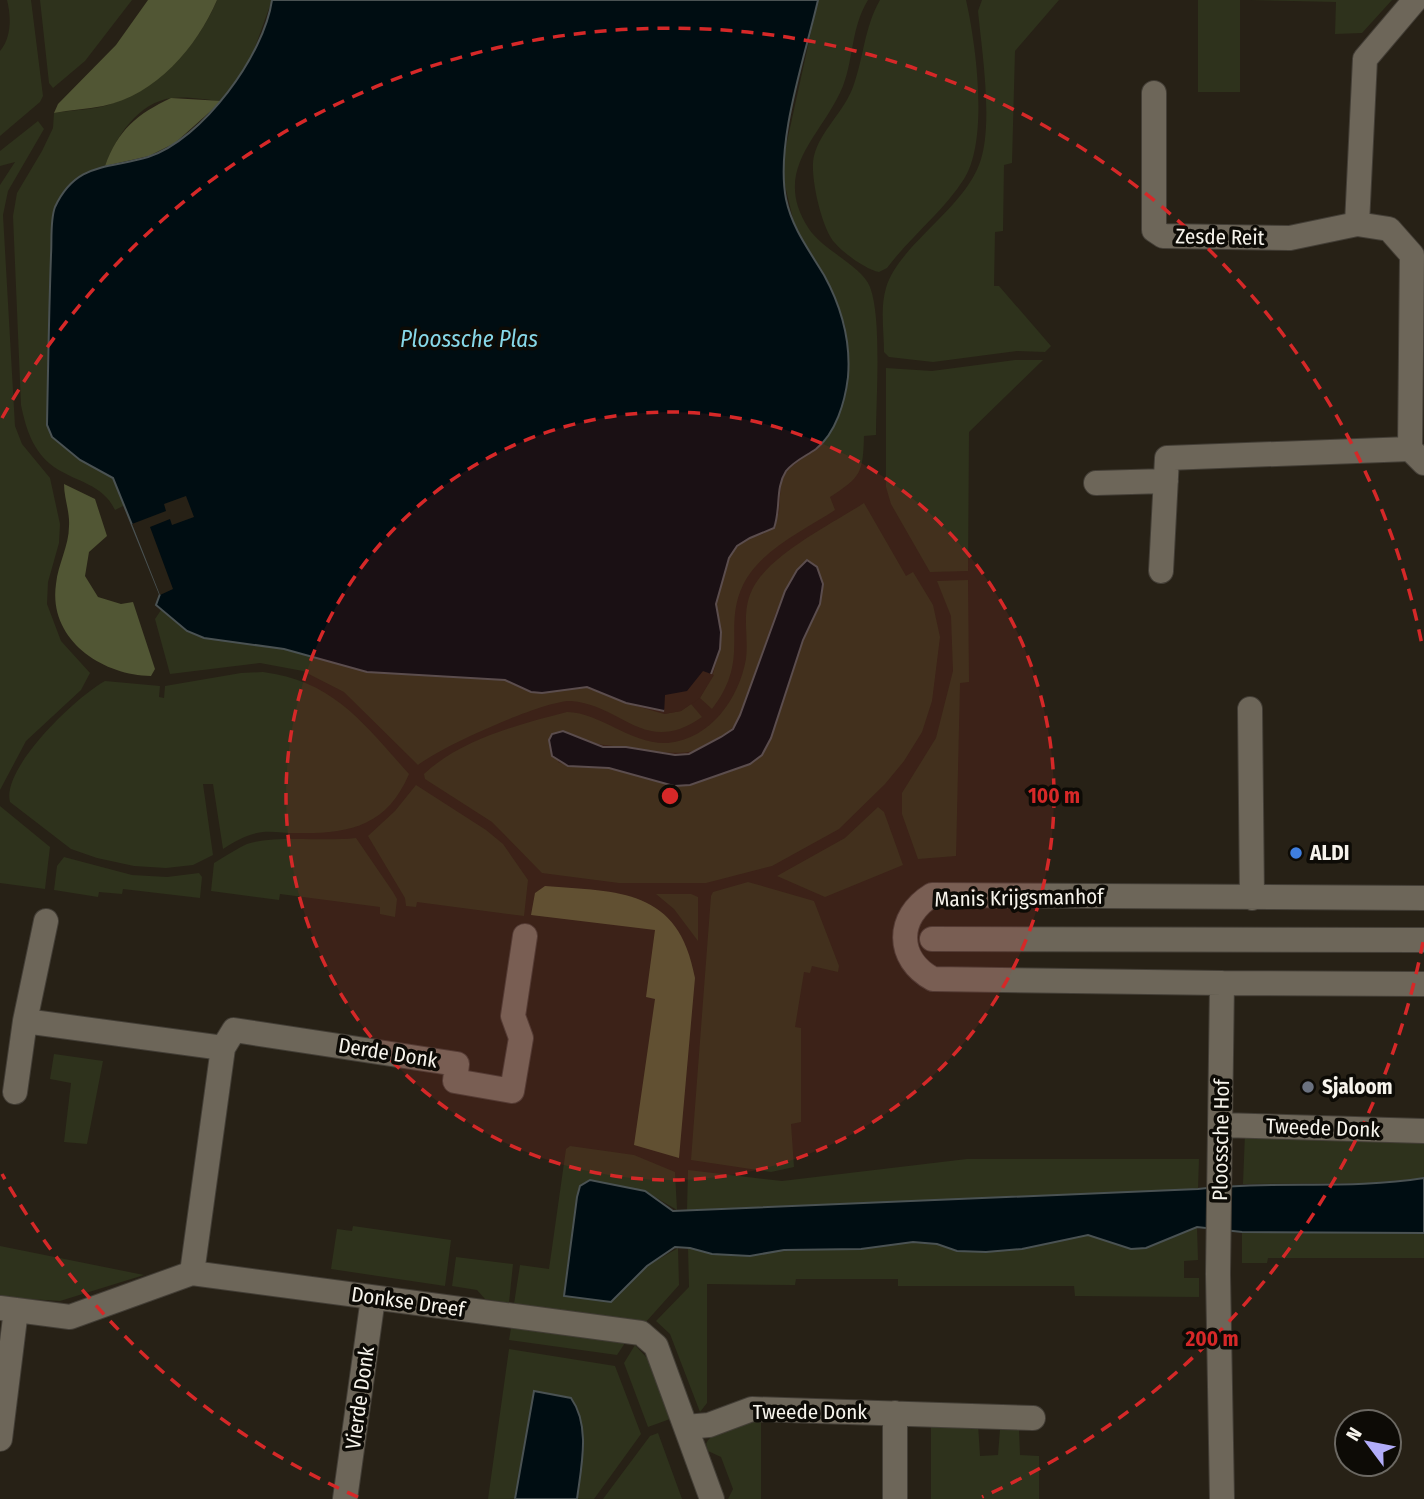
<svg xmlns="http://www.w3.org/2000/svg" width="1424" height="1499" font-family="'Fira Sans Condensed',sans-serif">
	<rect width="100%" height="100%" fill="#272116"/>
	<path fill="#2e321c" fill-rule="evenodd" d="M7 0H31L43 96 40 102 0 136V51C12 37 11 16 7 0Z
		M40 0H132L85 61 53 88 49 83Z
		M217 0H272L250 61 222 101C207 100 188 96 172 98 138 102 116 137 105 166L73 181 54 210 52 437 80 460 113 478 125 505 115 510C103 484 76 482 54 467 33 452 26 429 21 405L13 216 17 193 42 151 53 128 54 113C71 110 91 110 108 105 157 88 197 48 217 0Z
		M818 0H868C851 28 854 57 843 86 822 137 770 169 809 229 824 251 862 266 870 287 882 319 876 399 876 435L864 436C863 473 861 477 830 497L835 510C803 531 760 550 743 585 722 629 751 659 712 709L700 698 713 674 720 649 721 632 716 604 729 558 737 546 750 538 763 534 779 513 781 482 787 470 815 449 839 415 848 377 845 325 824 275 795 227 781 169Z
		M880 0H966C976 44 989 140 964 179 943 212 910 237 887 268L879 272C867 270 843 253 835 243 822 230 809 174 814 156 820 131 844 112 853 87 864 57 864 28 880 0Z
		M982 0H1059L1015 51 1012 163 1004 165 1003 231 995 232 994 286H999L1051 346 1045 352 1017 351 933 362 889 357 884 352C884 331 880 308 886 288 898 246 961 211 979 165 994 128 982 52 978 11Z
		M1198 0H1240V92H1198Z
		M1250 0H1392L1362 33 1335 34 1336 2Z
		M38 121 44 129 8 191 3 215 15 426 22 444 50 478 60 524 59 543 48 582 47 604 61 641 90 673 81 690 26 741 0 790V185L15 162 0 166V151Z
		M1015 360H1043L969 432 968 571 930 572 891 504 886 487V368L932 371Z
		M864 503 906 576 913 572 933 605 940 637 932 701 922 732 904 761 885 784 839 829 772 866 706 883H619L542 873 492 822 425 779 424 774C460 740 520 724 567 712 602 713 631 745 668 743 711 739 739 698 746 659 749 636 741 613 752 590 768 555 832 524 864 503ZM797 570 820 604 803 640 690 785 609 768 568 766 558 762 577 737C596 746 610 745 630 748 675 755 715 761 741 715L776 612Z
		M968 580 969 682 960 683 956 856 918 859 902 814V793L936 738 953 671 951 616 937 581Z
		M161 610 187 631 204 638 284 649 367 672 505 680 530 692 542 693 587 687 626 703 664 714 681 711 691 704 702 717C645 757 623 705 571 701 544 700 440 747 418 765L344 692 303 671 260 663 170 674 155 619Z
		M263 672C334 681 364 724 409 774 386 828 347 834 294 833 283 833 268 830 257 833 244 836 234 842 223 849L213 784H203L213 855 193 865 166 868 134 866 97 858 71 849 10 802C1 768 77 696 105 681L160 686 159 697 164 698 165 686 241 673Z
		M416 785 486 830 503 844 528 880 524 916 417 902 416 907 406 906 405 898 368 836 395 811Z
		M0 806 50 847 45 889 0 883Z
		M878 807 884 812 903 865 825 897 777 876 845 838Z
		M356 838 393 892 397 899 395 917 380 914V907L280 894 279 900 211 891 214 863C224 857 236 849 247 844 274 835 325 842 356 838Z
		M64 857 132 875 167 877 199 873 202 877 200 898 123 889 122 894 99 892 98 897 54 890 57 866Z
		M748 882 814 901 839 966 838 972 812 966 810 973 804 972 795 1027 801 1028V1122L791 1124 794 1167 771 1172 691 1160 711 896 713 892Z
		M656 894H691L698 897V941L674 909Z
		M54 1054 103 1061 87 1144 64 1142 71 1083 50 1079Z
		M1245 1134 1424 1135V1178L1369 1183 1243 1184Z
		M570 1146 634 1155 675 1172 677 1210 645 1191 590 1180 577 1197 564 1296 611 1302 647 1266 678 1248 679 1285 645 1323 514 1304 520 1265 549 1269 566 1149Z
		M967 1159H1199L1198 1189 687 1210 688 1170 782 1181Z
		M353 1226 451 1240 445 1286 331 1269 337 1229 352 1231Z
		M1197 1227 1198 1260 1184 1261V1278H1199V1297L1075 1296 1074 1286H898V1279H796L795 1285 707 1284V1403L700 1412 670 1334 656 1321 689 1287 688 1248 767 1253 784 1250 861 1249 913 1242 937 1244 957 1251 986 1252 1022 1249 1088 1235 1131 1249 1146 1248Z
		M1242 1232 1424 1233V1258H1268L1267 1263H1242Z
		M0 1246 144 1275 60 1301 0 1297Z
		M456 1257 513 1264 509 1303 485 1299 477 1290 452 1286Z
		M511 1328 625 1343 617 1355 509 1340Z
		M635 1345 648 1359 670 1419 648 1427 624 1363Z
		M509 1349 615 1366 641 1434 594 1499H577L584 1447 534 1391 515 1499H488Z
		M761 1420V1499H728L733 1489 721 1457 708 1451 706 1444C714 1426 744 1423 761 1420Z
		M931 1422 978 1424 980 1456 998 1455 1000 1430H1019L1020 1455 1039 1456V1499H931Z
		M658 1433 682 1499H603L650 1436Z"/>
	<path fill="#515634" d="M148 0H217C197 47 156 95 103 106 87 109 70 110 54 113L58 104 116 45Z
		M171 98 222 101 175 143 149 156 105 166C118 130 137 114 171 98Z
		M64 484 95 499 107 536 89 552 85 576 98 597 121 604 133 602 155 669 151 676C101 675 48 639 56 584 58 564 69 546 69 526 70 512 64 498 64 484Z
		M545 886C619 892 679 888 695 978L679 1158 634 1145 655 999 646 997 655 930 531 915 535 893Z"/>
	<path fill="#000d12" stroke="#4a5253" stroke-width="2" d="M272 0H818C805 57 775 142 786 199 792 228 809 250 824 275 841 306 851 341 848 377 845 402 836 433 816 449 806 456 794 461 786 471 775 488 781 509 774 528L750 538 737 546 729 558 716 604 721 632 720 649 711 674 704 687 664 711 626 703 587 687 542 693 531 692 505 680 367 672 284 649 204 638 187 631 156 605 160 594 113 478 80 460 52 437 47 425C48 368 49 311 51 255 52 241 50 220 55 207 76 162 108 169 148 157 203 139 264 55 272 0Z
		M807 560 817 567 823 584 820 604 803 640 771 738 762 755 750 764 690 785 674 786 609 768 568 766 552 756 549 740 552 734 563 731 603 747H626L675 755 689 754 721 737 733 729 740 715 785 591 797 570Z
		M1424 1178V1233L1242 1232 1197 1227 1146 1248 1131 1249 1088 1235 1022 1249 986 1252 957 1251 937 1244 913 1242 861 1249 784 1250 750 1256 712 1254 690 1248 675 1247 647 1266 611 1302 564 1296 577 1197 580 1186 590 1180 645 1191 673 1211 1198 1189C1273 1180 1350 1190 1424 1178Z
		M534 1391 571 1398C591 1426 581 1467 577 1499H515Z"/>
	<path fill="#272116" d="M186 496 194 517 172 525 170 519 150 527 173 589 160 595 132 524 166 511 164 504Z
		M703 671 714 675 700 698 681 711 664 714 665 695 687 691Z"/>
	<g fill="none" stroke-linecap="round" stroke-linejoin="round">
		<g stroke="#433e36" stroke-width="26">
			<path id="minor" d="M1154 93V230L1163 236 1290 238 1357 224 1389 229 1412 255 1410 449 1424 463
				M1357 224 1365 59 1415 0
				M1096 483 1166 481
				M1161 571 1167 458 1410 449
				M1250 709 1252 898
				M932 939 1424 940
				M1222 983 933 979C896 959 896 917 932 895L1424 898
				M25 1021 223 1048 234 1030 457 1064 455 1081 512 1091 521 1038 513 1016 525 936
				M15 1092 25 1021 46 921
				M1221 1125 1424 1131
				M192 1273 223 1048
				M0 1308 70 1317 192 1273 641 1333 656 1346 712 1499
				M686 1427 709 1425 752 1409 1033 1418
				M0 1439 16 1310
				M345 1499 373 1298
				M895 1499V1413
				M1222 1499 1218 1274 1222 983 1424 984"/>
		</g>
		<use href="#minor" stroke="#6d6659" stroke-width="24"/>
	</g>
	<circle cx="670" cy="796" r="384" fill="#d62828" fill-opacity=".12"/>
	<g fill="none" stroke="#d62828" stroke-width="3.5" stroke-dasharray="12 9">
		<circle cx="670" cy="796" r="384"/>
		<path d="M1423 942A767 767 0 0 1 982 1497M358 1497A767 767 0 0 1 2 1174M2 418A767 767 0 0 1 1423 650"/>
	</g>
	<circle fill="#3f7fe0" stroke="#0d0b06" stroke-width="2.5" cx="1296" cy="853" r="7"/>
	<circle fill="#6b7280" stroke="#0d0b06" stroke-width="2.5" cx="1308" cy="1087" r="7"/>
	<g text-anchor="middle" stroke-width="7" stroke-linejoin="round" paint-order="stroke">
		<g font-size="21" fill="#f7f4ec" stroke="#0d0b06">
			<text transform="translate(1220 237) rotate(1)" y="7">Zesde Reit</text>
			<text transform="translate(1019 898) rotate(-1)" y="7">Manis Krijgsmanhof</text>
			<text transform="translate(388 1053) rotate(9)" y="7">Derde Donk</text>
			<text transform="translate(1323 1128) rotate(2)" y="7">Tweede Donk</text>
			<text transform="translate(1221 1140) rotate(-89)" y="7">Ploossche Hof</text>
			<text transform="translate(408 1302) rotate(8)" y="7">Donkse Dreef</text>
			<text transform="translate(360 1398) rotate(-82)" y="7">Vierde Donk</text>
			<text x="810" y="1419">Tweede Donk</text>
		</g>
		<g font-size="21" font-weight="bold" fill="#f7f4ec" stroke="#0d0b06" text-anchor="start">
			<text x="1310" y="860">ALDI</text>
			<text x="1322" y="1094">Sjaloom</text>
		</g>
		<g font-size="23" font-style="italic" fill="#87d8e8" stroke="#0d0b06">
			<text x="469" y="347">Ploossche Plas</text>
		</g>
	</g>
	<circle cx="670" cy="796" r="10" fill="#d62828" stroke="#0d0b06" stroke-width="3.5"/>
	<g font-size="21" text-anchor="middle" font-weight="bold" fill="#d62828" stroke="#0d0b06" stroke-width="7" stroke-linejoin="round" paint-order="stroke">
		<text x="1054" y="803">100 m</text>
		<text x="1212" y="1346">200 m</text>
	</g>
	<g transform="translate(1368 1443) rotate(302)"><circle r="33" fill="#0d0b06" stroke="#6b6862" stroke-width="2"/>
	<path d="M0-5L12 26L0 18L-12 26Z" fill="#b2adf9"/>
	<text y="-10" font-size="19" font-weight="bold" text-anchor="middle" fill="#f7f4ec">N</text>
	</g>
</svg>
